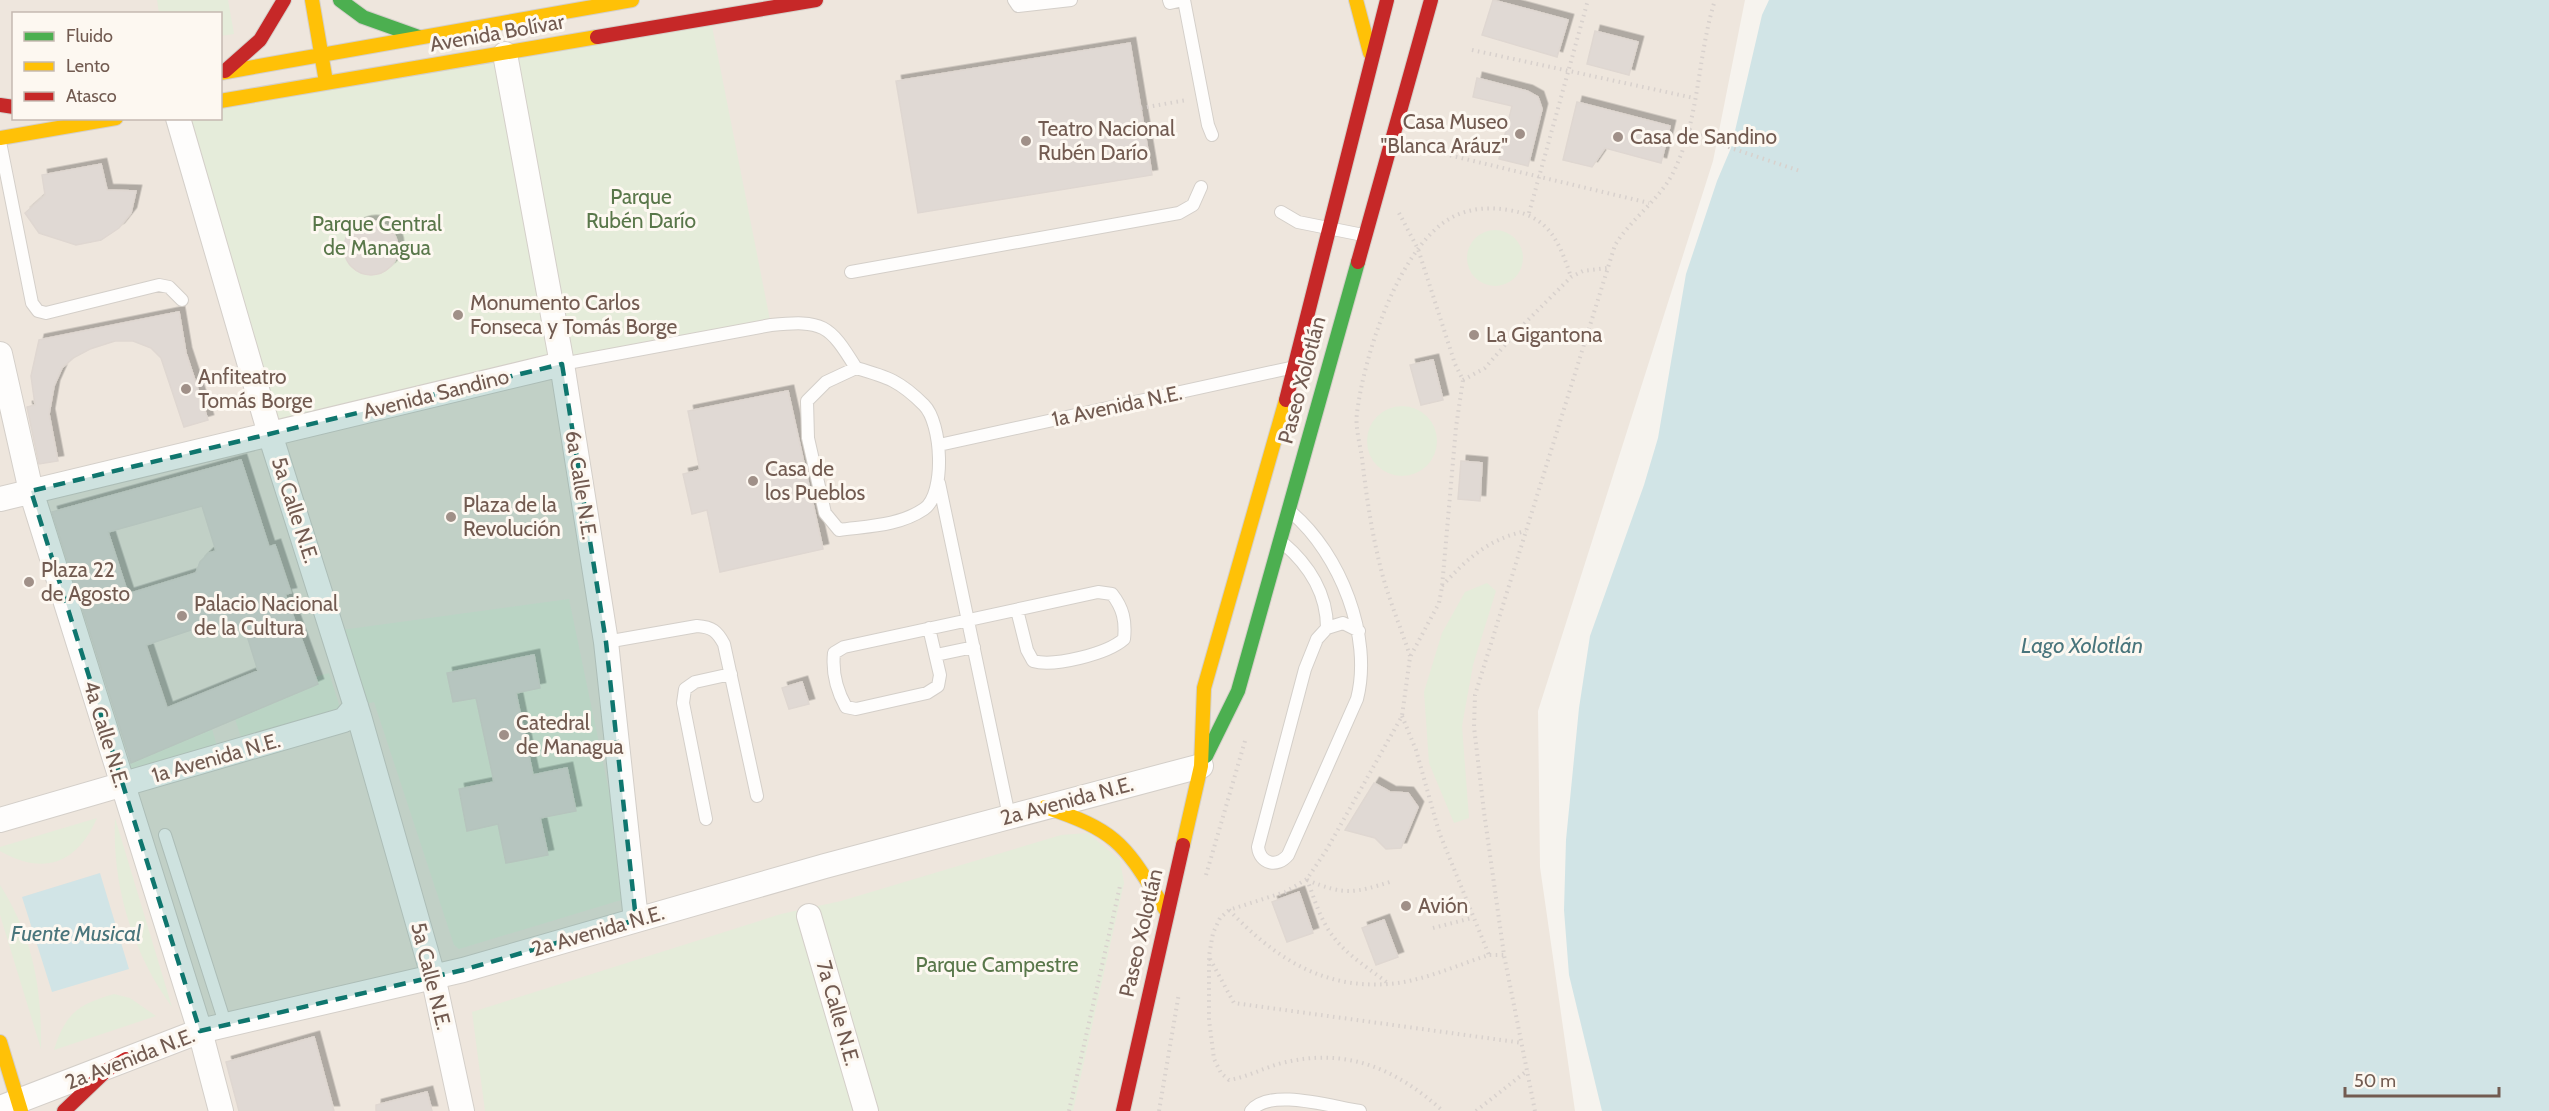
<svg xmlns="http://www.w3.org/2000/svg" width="2549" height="1111" font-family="Cabin,sans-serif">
	<defs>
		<filter id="shadow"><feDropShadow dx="5.5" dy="-5.5" stdDeviation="0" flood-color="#0004"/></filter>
	</defs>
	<rect width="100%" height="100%" fill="#f6f3ee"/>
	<path fill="#eee6dd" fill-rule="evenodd" d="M0 0H1745L1713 161 1538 711 1540 867 1575 1111H0ZM14 14H220V118H14Z"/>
	<path fill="#e5ecda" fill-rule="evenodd" d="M157 0H228L234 34 221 36 220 14 159 13Z
		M710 16 771 325 270 434 178 119 220 118 221 101Z
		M1467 258a28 28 0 1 1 56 0a28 28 0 1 1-56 0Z
		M1367 441a35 35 0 1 1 70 0a35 35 0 1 1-70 0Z
		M1487 583 1496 591 1473 665 1462 726 1469 818 1454 823 1429 763 1424 692 1442 633 1465 592Z
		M569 599 631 897 459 949 454 945 374 702 356 706 334 631ZM534 656 540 688 516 693 533 775 567 768 576 811 540 818 547 855 507 863 498 824 467 830 459 790 494 782 476 698 453 702 447 673Z
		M97 663 128 764 212 729 220 757 121 785Z
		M329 673 344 720 245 749 235 719 317 685 315 677Z
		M97 818C77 864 43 876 0 851V847Z
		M115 818 172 1007C132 952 112 885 115 818Z
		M1088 833 1120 860 1124 883 1073 1111H485L472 1012 781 914 841 901 1061 835Z
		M0 885C33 937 42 988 41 1049L0 915Z
		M114 994 130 998 156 1016 54 1050C65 1014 78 1004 114 994Z"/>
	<path fill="#d1e4e6" d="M1769 0H2549V1111H1602L1569 975 1564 910 1566 840 1579 708 1590 636 1644 485 1658 438 1686 274 1717 181 1731 148 1762 15Z
		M100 873 129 969 52 992 22 897Z"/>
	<path fill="#e0d9d4" stroke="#dfd7d1" stroke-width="1.5" fill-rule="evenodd" filter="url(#shadow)" d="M1493 0 1568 20 1557 57 1482 35Z
		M1595 31 1638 42 1629 75 1587 64Z
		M1130 43 1152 175 918 213 896 81Z
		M1477 78 1527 91 1538 97 1542 109 1528 166 1499 159 1512 106 1473 97Z
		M1577 102 1670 126 1661 163 1605 148 1592 167 1563 160Z
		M101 164 107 190 136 191 131 213 119 228 101 240 76 245 39 233 25 213 45 195 42 175Z
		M344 248a27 27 0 1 1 54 0a27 27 0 1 1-54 0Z
		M179 312 186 353 208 420 184 427 161 358 151 348 133 341H115L90 349 73 358 62 368 54 386 49 414 58 461 39 464 27 407 35 405 31 376 39 340Z
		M1433 360 1443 400 1421 405 1410 365Z
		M788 391 823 549 720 572 707 510 692 514 683 474 700 470 688 411Z
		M241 460 269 547 275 545 291 593 285 594 318 684 131 763 52 512ZM202 506 216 551 209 553 200 562 196 573 128 594 108 532ZM212 623 230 631 244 626 258 671 167 708 146 645Z
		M1461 461 1482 463 1480 501 1458 499Z
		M534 655 540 688 516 693 533 775 567 768 576 811 540 818 548 855 506 863 498 824 467 831 459 789 494 782 476 698 453 702 447 673Z
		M802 682 809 704 789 709 782 688Z
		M1374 783 1390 792 1408 793 1418 807 1401 848 1386 849 1375 838 1345 830Z
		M1299 892 1313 933 1287 942 1272 902Z
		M1384 920 1398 957 1376 965 1362 928Z
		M314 1037 334 1111H239L226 1062Z
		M427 1092 432 1111H376V1105Z"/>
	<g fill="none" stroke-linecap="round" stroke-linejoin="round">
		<g stroke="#d4cfc9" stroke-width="14">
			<path id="lane" d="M1014 0 1018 6 1071 0
				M1169 0 1170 3 1183 0
				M1184 0 1208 125 1212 135
				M0 142 32 303 38 311 46 313 159 285 169 287 182 300
				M1281 212 1298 222 1363 235
				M851 272 1179 213 1193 205 1201 187
				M562 364 771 325C823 320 829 324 856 368
				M856 368C888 377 900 381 924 405 942 423 946 494 924 509 899 526 868 526 839 530L825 513 808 438 807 401 826 382Z
				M939 445 1290 368
				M939 483 1009 816
				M1283 543C1309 565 1327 594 1327 628L1317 639 1305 669 1258 847C1260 864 1277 868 1288 855L1357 699C1373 637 1340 554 1292 513
				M929 628 940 675 938 686 927 693 856 709 846 707C837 691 832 672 834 653L844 647 1098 592 1112 594C1123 608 1126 621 1124 639 1107 654 1054 667 1033 661L1027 650 1017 610
				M1327 628 1343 623 1359 631
				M606 642 697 626C712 627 717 631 724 644L757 796
				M936 655 974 647
				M706 819 683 703 685 689 695 682 731 674
				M165 835 226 1026
				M1251 1111C1270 1087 1332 1107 1360 1111"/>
		</g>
		<g stroke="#d4cfc9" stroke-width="26">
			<path id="street" d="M505 54 562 364 606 642 636 920
				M178 118 270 434 359 716 433 976 462 1111
				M0 354 31 491 200 1031 221 1111
				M0 499 562 364
				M0 820 344 720 356 706
				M809 916 866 1111
				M0 1108 200 1031 463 970 825 866 1201 766"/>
		</g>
		<g stroke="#d4cfc9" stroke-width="16">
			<path id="fast" d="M340 0 363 17 419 37
				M1206 756 1238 691 1358 262"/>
		</g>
		<g stroke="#d4cfc9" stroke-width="16">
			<path id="slow" d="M312 0 325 76
				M1356 0 1370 53
				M220 73 632 0
				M220 101 597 37
				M0 138 116 118
				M1045 807C1122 832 1125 847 1167 912
				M1183 845 1201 766 1204 688 1286 400
				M0 1042 21 1111"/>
		</g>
		<g stroke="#d4cfc9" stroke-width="16">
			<path id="jam" d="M597 37 816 0
				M225 71 260 40 284 0
				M0 105 14 107
				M1358 262 1431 0
				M1286 400 1387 0
				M64 1111 107 1070 126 1059
				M1123 1111 1183 845"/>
		</g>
		<path stroke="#d8d1cd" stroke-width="4" stroke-dasharray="1.5 4.5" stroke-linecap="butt" d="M1472 50 1694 98
			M1141 108 1187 100
			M1690 130 1731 148 1800 171
			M1415 147 1649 203
			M1399 213 1418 249 1455 364 1463 380 1456 427 1442 587 1439 603 1410 657 1402 716 1327 849 1307 879 1285 892 1229 910 1220 918 1213 933 1209 956V1020L1214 1059 1221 1073 1229 1080C1248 1077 1263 1068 1282 1063 1346 1047 1395 1068 1443 1111
			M1529 213 1588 0
			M1463 380 1485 368 1519 329 1571 277 1583 271 1607 268
			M1442 586C1467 559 1488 539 1526 531
			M1410 656C1400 625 1386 593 1379 561 1371 528 1366 493 1362 458 1360 444 1355 427 1357 413 1364 356 1396 258 1443 223 1462 209 1486 206 1508 210 1549 216 1559 241 1571 277
			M1402 716 1416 750 1439 832 1489 955
			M1206 875 1245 741
			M1307 879C1314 898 1320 919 1332 935 1346 955 1370 969 1389 984
			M1307 880C1346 896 1354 893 1393 881
			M1229 910C1273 956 1321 989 1388 984 1421 982 1457 965 1489 955H1504
			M1433 928 1472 918
			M1210 959 1234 1003 1523 1043
			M1069 1111 1120 886
			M1159 1111 1179 993
			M1476 1111 1528 1070
			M1535 1111 1504 955 1484 812 1474 727 1475 695 1615 245C1631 219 1659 200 1673 173 1700 119 1697 57 1715 0"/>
		<use href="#lane" stroke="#fefdfc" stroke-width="12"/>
		<use href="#street" stroke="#fefdfc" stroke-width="24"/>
		<use href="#fast" stroke="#4caf50" stroke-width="14"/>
		<use href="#slow" stroke="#ffc107" stroke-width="14"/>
		<use href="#jam" stroke="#c62828" stroke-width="14"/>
	</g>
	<path fill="#0f766e" fill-opacity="0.2" stroke="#0f766e" stroke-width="4.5" stroke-dasharray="12 8" stroke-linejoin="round" d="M562 364 606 642 636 920 463 970 200 1031 31 491Z"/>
	<g fill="#a09088" stroke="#fdf8f1" stroke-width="2">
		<circle cx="1520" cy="134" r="6"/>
		<circle cx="1618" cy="137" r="6"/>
		<circle cx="1026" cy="141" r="6"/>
		<circle cx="458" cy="315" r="6"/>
		<circle cx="1474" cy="335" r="6"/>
		<circle cx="186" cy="389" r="6"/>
		<circle cx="753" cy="481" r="6"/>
		<circle cx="451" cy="517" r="6"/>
		<circle cx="29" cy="582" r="6"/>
		<circle cx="182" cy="616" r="6"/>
		<circle cx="504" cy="735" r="6"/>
		<circle cx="1406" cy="906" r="6"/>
	</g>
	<g text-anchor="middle" stroke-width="6" stroke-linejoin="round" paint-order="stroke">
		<g font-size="21" fill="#725b51" stroke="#fdf8f1">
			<text transform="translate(497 33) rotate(-10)" y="7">Avenida Bolívar</text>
			<text transform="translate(1302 380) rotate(-75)" y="7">Paseo Xolotlán</text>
			<text transform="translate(436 394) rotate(-14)" y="7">Avenida Sandino</text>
			<text transform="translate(1117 406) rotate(-12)" y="7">1a Avenida N.E.</text>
			<text transform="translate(581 485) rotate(81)" y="7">6a Calle N.E.</text>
			<text transform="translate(295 510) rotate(72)" y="7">5a Calle N.E.</text>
			<text transform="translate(106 734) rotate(73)" y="7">4a Calle N.E.</text>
			<text transform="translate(216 758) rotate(-16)" y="7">1a Avenida N.E.</text>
			<text transform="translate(1067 801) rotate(-15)" y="7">2a Avenida N.E.</text>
			<text transform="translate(598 931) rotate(-16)" y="7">2a Avenida N.E.</text>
			<text transform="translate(1141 933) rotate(-77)" y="7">Paseo Xolotlán</text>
			<text transform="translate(431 976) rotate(76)" y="7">5a Calle N.E.</text>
			<text transform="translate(838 1013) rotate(74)" y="7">7a Calle N.E.</text>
			<text transform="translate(130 1059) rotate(-21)" y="7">2a Avenida N.E.</text>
		</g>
		<g font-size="21" fill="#725b51" stroke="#fdf8f1" text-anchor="start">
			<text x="1508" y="129" text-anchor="end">Casa Museo<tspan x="1508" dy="24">"Blanca Aráuz"</tspan></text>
			<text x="1038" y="136">Teatro Nacional<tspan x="1038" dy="24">Rubén Darío</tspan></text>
			<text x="1630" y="144">Casa de Sandino</text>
			<text x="470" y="310">Monumento Carlos<tspan x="470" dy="24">Fonseca y Tomás Borge</tspan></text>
			<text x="1486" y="342">La Gigantona</text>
			<text x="198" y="384">Anfiteatro<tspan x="198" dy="24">Tomás Borge</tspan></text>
			<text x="765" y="476">Casa de<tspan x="765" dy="24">los Pueblos</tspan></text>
			<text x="463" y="512">Plaza de la<tspan x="463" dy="24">Revolución</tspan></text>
			<text x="41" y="577">Plaza 22<tspan x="41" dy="24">de Agosto</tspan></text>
			<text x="194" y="611">Palacio Nacional<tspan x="194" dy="24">de la Cultura</tspan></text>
			<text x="516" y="730">Catedral<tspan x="516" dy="24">de Managua</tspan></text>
			<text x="1418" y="913">Avión</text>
		</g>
		<g font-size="21" fill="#59774a" stroke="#fdf8f1">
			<text x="641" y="204">Parque<tspan x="641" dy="24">Rubén Darío</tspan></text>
			<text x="377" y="231">Parque Central<tspan x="377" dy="24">de Managua</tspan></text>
			<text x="997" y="972">Parque Campestre</text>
		</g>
		<g font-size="22" font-style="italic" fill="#49757c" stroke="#fdf8f1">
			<text x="2082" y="653">Lago Xolotlán</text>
			<text x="76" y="941">Fuente Musical</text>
		</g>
	</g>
	<rect x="12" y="12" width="210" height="108" fill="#fdf8f1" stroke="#c5b9b1" stroke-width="1.5"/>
	<rect x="24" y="32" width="30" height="9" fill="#4caf50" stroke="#c5b9b1" stroke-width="1.5"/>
	<text x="66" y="42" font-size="18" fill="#725b51">Fluido</text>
	<rect x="24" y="62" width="30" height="9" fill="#ffc107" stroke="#c5b9b1" stroke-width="1.5"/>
	<text x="66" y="72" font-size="18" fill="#725b51">Lento</text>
	<rect x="24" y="92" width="30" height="9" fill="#c62828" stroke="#c5b9b1" stroke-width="1.5"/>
	<text x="66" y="102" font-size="18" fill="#725b51">Atasco</text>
	<path d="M2345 1087v9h154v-9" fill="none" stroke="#725b51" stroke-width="3"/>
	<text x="2354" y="1087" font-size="18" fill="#725b51" stroke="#fdf8f1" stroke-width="4.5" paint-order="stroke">50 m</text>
</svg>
